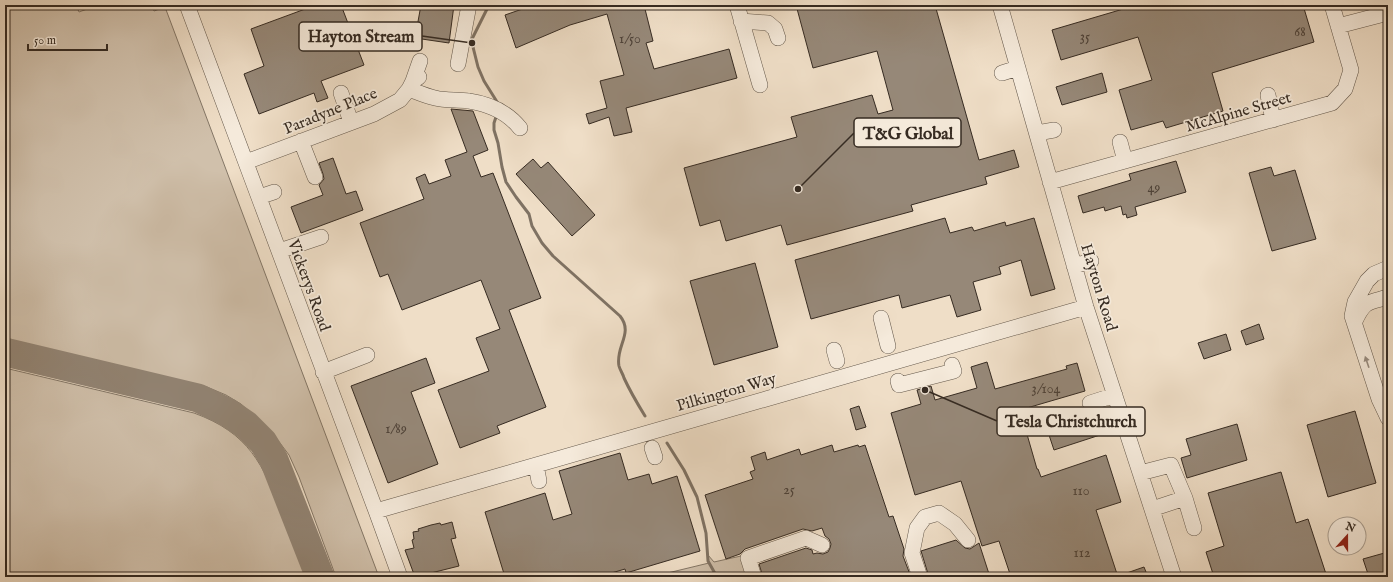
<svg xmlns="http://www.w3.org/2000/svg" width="1393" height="582" font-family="'IM FELL English',serif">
	<rect width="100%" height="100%" fill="#efdec7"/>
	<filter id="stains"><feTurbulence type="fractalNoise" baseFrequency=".005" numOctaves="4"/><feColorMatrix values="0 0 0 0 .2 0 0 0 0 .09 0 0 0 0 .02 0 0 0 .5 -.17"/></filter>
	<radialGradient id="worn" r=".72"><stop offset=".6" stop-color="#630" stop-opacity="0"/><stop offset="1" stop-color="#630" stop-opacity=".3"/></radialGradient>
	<path fill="#d0c0ab" stroke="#837666" d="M5 5H76L79 12 98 5H151L154 11 165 7 379 577H336L299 477 289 455 280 443 269 429 241 404 226 395 207 387 5 339Z
		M5 368 194 413C249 433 263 464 282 514 290 535 298 556 306 577H5Z
		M708 555 714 562 741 556 747 577H651L709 563Z"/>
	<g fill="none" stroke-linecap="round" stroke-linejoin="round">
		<path stroke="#7f7263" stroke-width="3" d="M489 5 472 39V43L478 67 484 81 499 105
			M497 114 494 123V130L498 143 502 167 506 182 516 197 529 214 532 226 542 243 553 256 620 316C634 333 615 347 619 366 620 370 623 374 624 378 630 391 637 403 645 416
			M667 443 684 470 697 497 706 533 708 561 717 577"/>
		<path stroke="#928474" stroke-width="29" d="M5 352 198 398 227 412 246 425 263 442 274 460 320 577"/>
	</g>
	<path fill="#968878" stroke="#362b22" d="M316 5H341L364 65 321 81 328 98 317 102 314 93 259 114 244 74 264 66 251 29Z
		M421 5H454L449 43 415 38Z
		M534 5H644L653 41 646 43 654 69 729 49 737 78 626 108 632 132 614 136 609 117 589 124 586 114 607 108 600 81 624 75 607 14 570 25 516 48 505 15Z
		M796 5H935L979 160 1014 150 1019 167 985 177 987 184 911 205 913 211 787 245 781 225 726 241 720 220 700 226 684 168 797 137 791 117 872 95 878 114 893 110 877 51 813 68Z
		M1129 5H1303L1314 42 1212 73 1223 111 1166 128 1163 121 1131 130 1119 90 1152 80 1138 37 1061 60 1052 30 1130 7Z
		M1102 73 1107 92 1062 105 1056 87Z
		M451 109 473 111 488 150 473 156 481 177 493 173 541 298 509 310 546 407 497 426 500 433 460 448 438 390 489 371 476 338 500 329 481 280 402 310 388 274 380 277 360 223 424 199 416 178 425 174 429 184 451 176 445 160 467 152Z
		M333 158 346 194 356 191 363 210 301 233 291 207 323 195 319 185 324 179 323 174 319 163Z
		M533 159 541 168 548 162 595 215 572 236 516 174Z
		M1176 161 1186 192 1135 207 1137 215 1127 218 1126 214 1123 215 1121 206 1105 211 1104 207 1083 213 1078 196 1131 180 1129 174Z
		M1271 167 1274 176 1295 170 1316 239 1272 251 1249 173Z
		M945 218 950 233 972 227 974 231 1005 222 1006 226 1034 218 1055 289 1031 296 1021 260 999 267 1001 274 973 282 981 310 957 317 950 295 902 308 899 295 811 319 795 260Z
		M755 263 778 347 714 365 690 281Z
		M1259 324 1264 339 1246 345 1241 331Z
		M1226 334 1231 350 1204 359 1198 343Z
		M426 358 435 383 411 392 438 464 388 483 351 386Z
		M987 362 995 389 1067 369 1066 366 1077 363 1085 391 1020 410 1037 469H1038L1041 477 1106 455 1121 502 1096 510 1118 577H1011L999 541 982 546 961 481 915 495 891 413 921 404 917 390 931 386 935 400 977 388 971 367Z
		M859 406 866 427 856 430 850 409Z
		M1355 411 1376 483 1328 497 1307 425Z
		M1092 412 1100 435 1054 450 1046 426Z
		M1237 424 1247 460 1187 478 1181 458 1191 455 1186 439Z
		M832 445 834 452 858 445 859 447 865 445 889 517 893 516 904 549 903 556 911 577H763L759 564 806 548 812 550 813 554 817 553 823 554 828 552 830 548 831 544 829 539 825 536 822 528 812 531 803 529 745 549 740 554 726 559 705 495 753 479 750 472 755 470 751 457 765 452 767 460 799 449 801 455Z
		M620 453 628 480 649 474 652 484 677 476 700 551 626 573 625 569 598 577H505L485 512 545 493 553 520 572 514 559 471Z
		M1281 472 1296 523 1308 519 1326 574 1316 577H1214L1206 552 1224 546 1208 493Z
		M452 522 456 538 451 539 459 566 415 577 405 550 414 548 412 540 414 539 413 532 419 531 418 529 431 525 440 523 441 525Z
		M956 540 965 548 970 549 979 543 990 577H929L921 551Z
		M1388 552V577H1369L1363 559Z
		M1144 567 1148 577H1121V575Z"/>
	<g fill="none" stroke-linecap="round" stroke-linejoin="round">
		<g stroke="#64584b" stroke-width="16">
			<path id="minor" d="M187 5 376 511 400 577
				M737 5 760 85
				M1000 5 1086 307 1174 577
				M741 21 768 23 775 29 778 38
				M1338 26 1388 13
				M458 64 469 5
				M1002 73 1018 68
				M413 81 420 61
				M409 89C417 92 426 96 435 98 446 101 458 99 469 101 489 104 508 113 520 128
				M341 93 351 122
				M1268 95 1273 120
				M1037 133 1054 130
				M301 141 315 177
				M1120 142 1125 161
				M246 162 374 114 400 100 409 89 413 81 419 77
				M1050 182 1332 103 1345 89 1351 70 1332 5
				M259 197 274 192
				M279 251 321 237
				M1074 266 1091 261
				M1388 268 1374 274 1367 281 1355 302 1352 316 1379 399 1388 418
				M881 318 888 346
				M1355 321C1365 300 1368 303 1388 297
				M834 350 837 361
				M323 372 367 355
				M898 381 899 385 954 371 952 365
				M1090 403 1115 395
				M652 448 655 457
				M536 465 539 481
				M1140 473 1171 465 1185 498 1194 528
				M1152 509 1185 498
				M376 511 1086 307
				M754 577 748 558 806 538 822 545
				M920 577 912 553 917 528 925 517 939 513 955 524 968 540"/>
		</g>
		<use href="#minor" stroke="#f5eadb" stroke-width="15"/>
	</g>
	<defs><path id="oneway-solid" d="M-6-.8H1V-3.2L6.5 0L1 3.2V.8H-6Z"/></defs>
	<use fill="#968a7e" href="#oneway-solid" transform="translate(1367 362) rotate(-109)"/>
	<g text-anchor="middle" stroke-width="3.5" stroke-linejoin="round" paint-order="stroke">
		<g font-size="14" fill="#4e4238">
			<text x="1300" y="36">68</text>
			<text x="1085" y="41">35</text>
			<text x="630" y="43">1/50</text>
			<text x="1154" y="192">49</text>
			<text x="1046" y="393">3/104</text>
			<text x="396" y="433">1/89</text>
			<text x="789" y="494">25</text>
			<text x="1081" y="495">110</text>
			<text x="1082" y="557">112</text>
		</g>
		<g font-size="16" fill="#362b22" stroke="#f5eadb">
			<text transform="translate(330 110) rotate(-22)" y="6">Paradyne Place</text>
			<text transform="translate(1238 111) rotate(-16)" y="6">McAlpine Street</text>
			<text transform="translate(310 285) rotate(70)" y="6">Vickerys Road</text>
			<text transform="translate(1100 287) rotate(73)" y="6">Hayton Road</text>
			<text transform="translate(726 391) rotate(-16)" y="6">Pilkington Way</text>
		</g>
	</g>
	<path fill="none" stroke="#362b22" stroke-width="1.5" d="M472 43L422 36M798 189L854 133M925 390L997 421"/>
	<g fill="#362b22" stroke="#f5eadb" stroke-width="1.5">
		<circle cx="472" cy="43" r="4"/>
		<circle cx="798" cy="189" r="4"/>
		<circle cx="925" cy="390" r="4"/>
	</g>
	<g fill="#f5eadb" stroke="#362b22" stroke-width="1.5">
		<rect x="299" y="22" width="123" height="29" rx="4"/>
		<rect x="854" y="118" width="107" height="29" rx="4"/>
		<rect x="997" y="407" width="148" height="29" rx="4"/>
	</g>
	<g font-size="17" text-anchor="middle" font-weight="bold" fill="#362b22">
		<text x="361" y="42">Hayton Stream</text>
		<text x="908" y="139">T&amp;G Global</text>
		<text x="1071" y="427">Tesla Christchurch</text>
	</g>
	<rect width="1393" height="582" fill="none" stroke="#efdec7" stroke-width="20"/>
	<rect x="6" y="6" width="1381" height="570" fill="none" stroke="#362b22" stroke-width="2"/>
	<rect x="10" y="10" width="1373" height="562" fill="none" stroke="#362b22"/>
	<g transform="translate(1347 536) rotate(21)"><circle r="19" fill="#f5eadb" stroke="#a99e91"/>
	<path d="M0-3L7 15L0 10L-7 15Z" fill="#8f2418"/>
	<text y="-6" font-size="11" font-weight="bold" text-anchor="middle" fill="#362b22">N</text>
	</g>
	<path d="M28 44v6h79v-6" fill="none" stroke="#362b22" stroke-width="2"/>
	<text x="34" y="44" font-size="12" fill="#362b22" stroke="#f5eadb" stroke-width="3" paint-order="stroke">50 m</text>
	<rect width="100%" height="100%" filter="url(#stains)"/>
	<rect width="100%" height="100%" fill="url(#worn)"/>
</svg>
